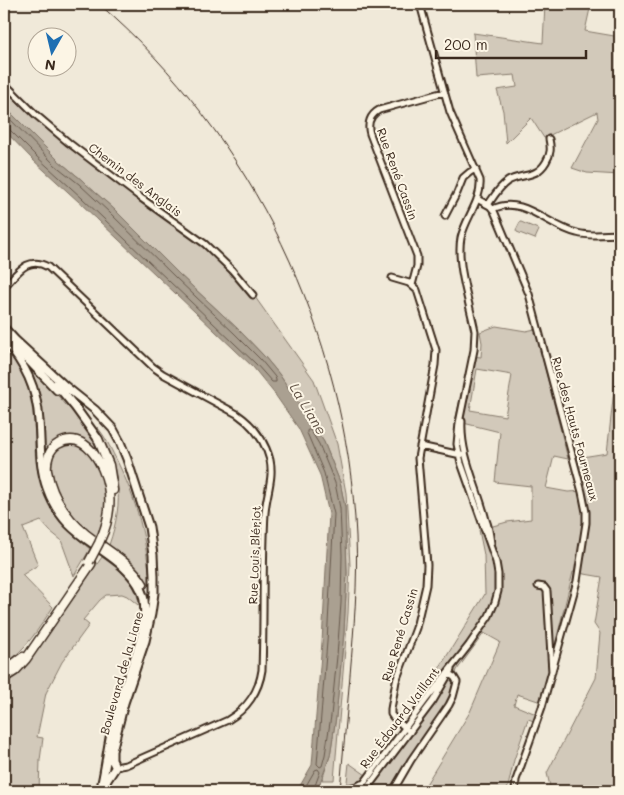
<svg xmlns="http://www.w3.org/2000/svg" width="624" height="795" font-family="Mali,sans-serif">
	<rect width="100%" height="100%" fill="#f0e9d9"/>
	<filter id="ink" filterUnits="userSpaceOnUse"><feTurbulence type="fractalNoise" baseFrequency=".02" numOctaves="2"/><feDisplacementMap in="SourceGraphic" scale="10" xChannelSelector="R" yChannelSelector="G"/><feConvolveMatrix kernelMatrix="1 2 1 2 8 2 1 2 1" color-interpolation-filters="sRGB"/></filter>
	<g filter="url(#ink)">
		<path fill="#d2c9ba" stroke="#867a6c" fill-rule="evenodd" d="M545 4H591L585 31 620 37V175L587 173 572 168 598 119 597 112 544 138 531 118 506 143 503 111 497 90 517 87 515 75 476 78 473 33 543 43Z
			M4 81 14 91 78 146 152 204 200 238 245 283 314 380 337 444 346 493 350 565 348 613 334 780H322L330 756 336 717 344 632 347 573 345 507 340 482 324 442 306 414 279 374 264 356 238 329 180 275 114 209 87 185 82 180 59 161 4 106Z
			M520 222H521L538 229 539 230 535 239 517 232 516 230Z
			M496 326 526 331 535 329 568 459 554 456 546 488 568 492 585 491 576 458 607 453 614 390 615 364 620 358V791H551L547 773 596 678 600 633 594 624 602 577 573 572 541 702 517 694 514 705 536 714 534 721 528 719 514 760 507 791H422L470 712 500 642 484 633 457 670 448 701 421 739 389 789 393 791H346L349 763 366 775 411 714 485 594 484 555 479 530 507 522 531 519V486L495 482 500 432 455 421 470 356 481 357 482 343 480 332ZM477 369 512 375 505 416 470 410Z
			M4 347C29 376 33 401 35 438 35 449 35 462 38 472 39 478 42 484 44 490 55 519 66 530 90 549L74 576 61 540 50 531 41 521 23 528 38 565 22 575 53 607C37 631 27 648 4 665Z
			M26 361 81 421 93 439 103 459 99 465C108 495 108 509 97 538 80 525 65 510 57 490 52 477 54 469 44 458L36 388 32 374 25 362Z
			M97 427C105 436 110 447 115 457 138 501 146 539 151 588 140 570 126 557 109 545 125 499 120 469 97 427Z
			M102 557C120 570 135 581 139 603L138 605 127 596 122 594 106 595 100 600 83 620 89 625 62 662 46 693 37 737 43 738 40 760 39 791H7V770L4 751V683L20 673 31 659Z"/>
		<path fill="#aaa091" stroke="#7e7163" d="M4 106 59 161 82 180 87 185 114 209 180 275 238 329 264 356 279 374 306 414 324 442 340 482 345 507 347 573 344 632 336 717 330 756 317 791H297L312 765 322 642 329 514 320 475 299 429 274 393 253 367 79 202 33 160 4 130Z"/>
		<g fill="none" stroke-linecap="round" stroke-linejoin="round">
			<path stroke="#67594c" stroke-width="1" d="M4 113 55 165 79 184 110 213 176 278 234 333 260 359 275 377 276 380V382H272L256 364 82 198 36 156 9 129 4 127
				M309 430 311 431 319 444 335 483 340 508 342 555 341 603 337 656 331 716 325 755 322 766 320 767 317 764 327 642 334 514 324 473 307 433V431Z
				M303 791 315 770 318 769 320 772 313 791"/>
			<g stroke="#3b2a1e" stroke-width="9">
				<path id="minor" d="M4 83 36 115 69 143 141 198 205 244 232 270 253 295
					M477 199 490 206 494 211 529 294 582 492 586 512V523L577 581 542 707 516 780 515 791
					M488 205C494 196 499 187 508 181 522 173 536 179 546 162 551 154 551 148 549 139
					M493 209C522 194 549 227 577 233 591 237 606 234 620 234
					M445 216 457 193 463 178 470 172 476 169
					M392 278 409 283 417 290 436 350 435 365 418 458 427 565 426 585 416 628 396 681 391 709V714L393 717 410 732
					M412 285 417 266V256L370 134C367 124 370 115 379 110L444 92
					M4 287C17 274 27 255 48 267L153 367 163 374 237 414C253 425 265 441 270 460 274 478 266 495 265 513 262 565 264 617 262 670 259 691 247 709 228 720L126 765 115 767
					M462 421C460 456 478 487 486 520 489 527 490 535 491 543
					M420 446 461 455
					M538 586 544 587 547 591 552 672
					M332 791C342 787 352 790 361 784
					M358 791 425 701 469 645 489 616 495 602 498 591V574L496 562 461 463 457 444 459 423 474 350 475 331C470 305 456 263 461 238 465 218 482 201 480 180L450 112 420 4
					M365 791 433 701 451 670
					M393 791 411 760 449 705 453 697 457 682 454 677 447 673"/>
			</g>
			<g stroke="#3b2a1e" stroke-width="11">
				<path id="major" d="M4 328 16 341
					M4 339C25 365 37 387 39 421 41 444 39 466 47 488 62 530 88 538 119 563 130 573 141 584 144 600 148 630 133 660 124 688 120 701 116 714 112 728 108 746 106 765 102 783
					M14 339 65 386 95 410 113 429 120 442 127 459 149 527 153 555 154 576V593L151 614 145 641 124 703 112 751V760L115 766V768L107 780 102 791
					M11 342 57 390
					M56 384 75 407 98 439"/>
			</g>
			<g stroke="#3b2a1e" stroke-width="11">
				<path id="highway" d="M98 439 109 465 113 490
					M104 531C109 517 111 501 108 486 104 465 85 428 58 444 49 449 46 461 47 471 52 500 71 525 95 541 113 554 132 565 143 584
					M4 671 23 657
					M4 678 15 671 26 659 91 564"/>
			</g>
			<use href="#minor" stroke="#fcf5e5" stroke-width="5"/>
			<use href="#major" stroke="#fcf5e5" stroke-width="7"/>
			<use href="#highway" stroke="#fcf5e5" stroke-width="8"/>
			<path stroke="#3b2a1e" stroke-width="1" d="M99 4C253 136 347 334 356 536 358 582 354 628 350 675 347 713 343 752 340 791"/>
			<g stroke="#3b2a1e" stroke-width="11" stroke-linecap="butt">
				<path id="highway-bridge" d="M89 562 99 543 104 531"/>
			</g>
			<use href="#highway-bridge" stroke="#fcf5e5" stroke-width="8"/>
		</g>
	</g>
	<g text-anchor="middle" stroke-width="4" stroke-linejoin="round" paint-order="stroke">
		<g font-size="12" fill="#3b2a1e" stroke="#fcf5e5">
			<text transform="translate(397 174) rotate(70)" y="4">Rue René Cassin</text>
			<text transform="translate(135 180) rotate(37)" y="4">Chemin des Anglais</text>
			<text transform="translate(575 429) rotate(75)" y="4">Rue des Hauts Fourneaux</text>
			<text transform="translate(255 555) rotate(-88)" y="4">Rue Louis Blériot</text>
			<text transform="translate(400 635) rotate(-73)" y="4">Rue René Cassin</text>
			<text transform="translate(122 673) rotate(-74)" y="4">Boulevard de la Liane</text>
			<text transform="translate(400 718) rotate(-53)" y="4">Rue Édouard Vaillant</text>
		</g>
		<g font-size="14" font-style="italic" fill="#625346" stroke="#fcf5e5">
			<text transform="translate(308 409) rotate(59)" y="5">La Liane</text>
		</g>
	</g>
	<rect width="624" height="795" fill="none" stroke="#fcf5e5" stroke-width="20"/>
	<rect x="10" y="10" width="604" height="775" fill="none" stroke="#3b2a1e" stroke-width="2" filter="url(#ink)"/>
	<g transform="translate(52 52) rotate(188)"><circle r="24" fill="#fcf5e5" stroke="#afa495"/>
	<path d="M0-4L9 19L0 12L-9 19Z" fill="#1f6fb2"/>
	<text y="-8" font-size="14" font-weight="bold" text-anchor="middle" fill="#3b2a1e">N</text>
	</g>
	<path d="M436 50v8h150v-8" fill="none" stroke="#3b2a1e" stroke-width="2.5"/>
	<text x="444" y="50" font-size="15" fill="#3b2a1e" stroke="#fcf5e5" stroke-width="4" paint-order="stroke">200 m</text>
</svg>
